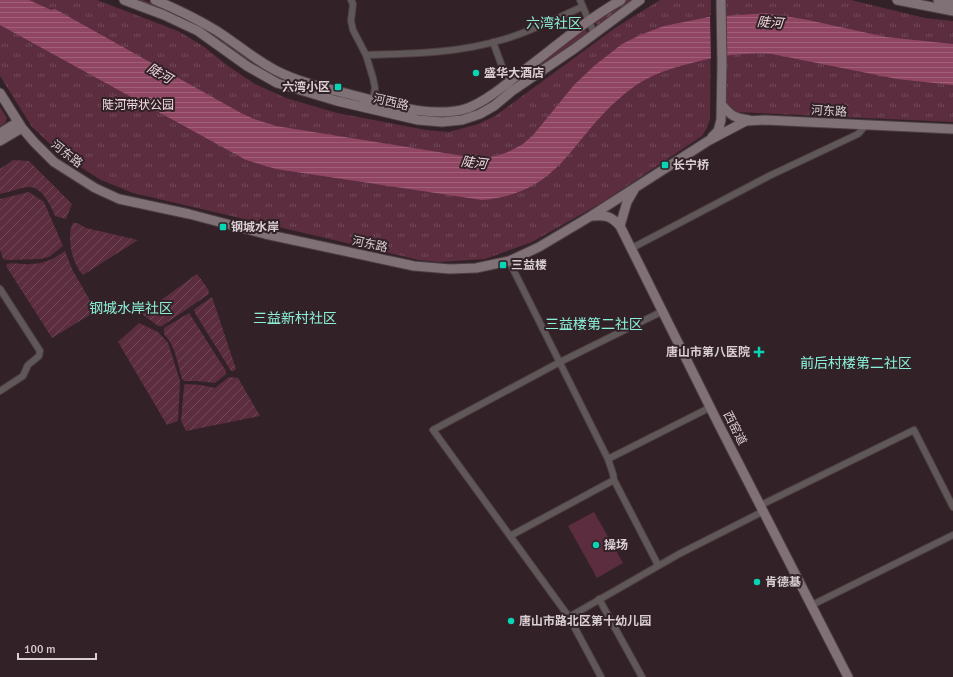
<svg xmlns="http://www.w3.org/2000/svg" width="953" height="677" font-family="Signika,'Noto Sans SC',sans-serif">
	<defs>
		<pattern id="forest-firs" width="22" height="20" patternUnits="userSpaceOnUse"><rect width="22" height="20" fill="#5b2d3f"/><path d="M5 1l3.5 6h-7zM16 11l3.5 6h-7z" fill="#724a5a"/></pattern>
		<pattern id="park-tufts" width="24" height="20" patternUnits="userSpaceOnUse"><rect width="24" height="20" fill="#5b2d3f"/><path d="M3 7l-1-3M5 7V3M7 7l1-3M15 17l-1-3M17 17v-4M19 17l1-3" fill="none" stroke="#724a5a"/></pattern>
		<pattern id="garden-furrows" width="10" height="10" patternUnits="userSpaceOnUse"><rect width="10" height="10" fill="#5b2d3f"/><path d="M-1 1l2-2M0 10L10 0M9 11l2-2" fill="none" stroke="#724a5a"/></pattern>
		<pattern id="water-rules" width="6" height="5" patternUnits="userSpaceOnUse"><rect width="6" height="5" fill="#904663"/><path d="M0 2.5h6" fill="none" stroke="#9f6078"/></pattern>
	</defs>
	<rect width="100%" height="100%" fill="#322227"/>
	<path fill="#5b2d3f" d="M594 512 623 563 597 578 568 526Z"/>
	<path fill="url(#forest-firs)" d="M135 0H143L168 9 209 30 248 59 271 72 369 103 368 106 279 80Z
		M626 0H635L599 26 593 22Z
		M585 28 588 34 492 103 467 115 451 118 418 116 379 105 468 111Z"/>
	<path fill="url(#park-tufts)" d="M0 0H97L178 31 203 46 228 66 255 84 286 98 337 113 426 130 449 132 478 124 495 116 615 28 660 0H711L710 119 707 128 702 136 603 202 532 242 485 259 439 262 419 260 133 193 101 180 63 156 32 127 0 76Z
		M724 0H851L925 18 953 21V122L736 112 727 106 726 99Z
		M0 107 7 118 5 123 0 126Z"/>
	<path fill="url(#garden-furrows)" d="M13 160 29 161 72 204 66 219 55 216C51 206 42 186 28 187 19 188 9 192 0 194V169Z
		M29 192 44 202 63 246 49 257 40 259 7 260 3 259 0 249V199Z
		M73 223H77L86 228 138 240 83 275C72 264 66 237 73 223Z
		M65 251 72 269 96 311 52 338 6 266 7 264C15 262 22 265 30 264 44 264 54 259 65 251Z
		M197 274 208 289 209 294 162 326H158L142 314Z
		M212 297 236 369 233 371H231L195 313 194 310 196 308Z
		M189 313 226 371V374L215 383 197 381H184L182 379C178 364 175 345 164 334V328Z
		M139 323 158 332 168 343 170 349 180 381 178 421 167 425 118 342Z
		M229 377 238 378 260 416 186 431 181 421 184 386 186 384 201 385 215 388Z"/>
	<path fill="url(#water-rules)" d="M0 0H29L51 10 55 9 241 113 254 119 276 126 476 158 496 156 508 152 523 144 534 134 574 85 594 66 622 44 640 35 664 26 709 17 766 13 808 20 886 37 953 44V85L897 79 772 54C742 52 717 56 688 64 661 71 643 78 621 97 569 141 561 193 482 200L276 169 246 160 0 25Z"/>
	<path fill="#322227" d="M725 14 726 58 711 60 710 15Z"/>
	<g fill="none" stroke-linecap="round" stroke-linejoin="round">
		<g stroke="#4d3e43" stroke-width="8">
			<path id="street" d="M351 0 353 4 351 21 353 30 366 55 373 78 375 88 373 100
				M580 0 594 33
				M493 42 503 69 511 81
				M366 55C412 54 460 53 505 39 532 31 557 18 582 7
				M632 248 769 176 858 134 866 125
				M509 261 608 459 613 474 614 480 510 536
				M0 289 40 351 39 356 28 365 23 376 0 391
				M608 459 711 407
				M614 480 658 565
				M761 505 914 430 953 507
				M599 599 642 677
				M812 605 953 535
				M569 617 679 554 764 511
				M601 677 569 617 433 430 560 362 663 311"/>
		</g>
		<g stroke="#4d3e43" stroke-width="11">
			<path id="secondary" d="M124 0 164 15 198 31 247 66 277 83 337 101 418 120 442 122 462 120 480 114 494 106 512 91 574 49 640 0
				M155 0C177 9 197 19 217 31 237 44 254 59 275 70 298 82 325 88 349 94 384 103 433 120 468 108 488 100 506 84 523 71 555 47 586 20 621 0
				M897 0 953 11
				M938 0 953 2
				M0 93 22 128 34 142 54 162 95 188 119 199 189 214 265 234 414 266 450 269 476 268 509 261 539 247 591 216 708 141 746 121 765 120 953 129
				M722 105C731 116 735 118 749 120
				M0 133 18 122
				M712 137 718 131 721 120 722 63 721 0
				M0 141 22 128
				M593 216C606 215 611 216 620 226L719 425 848 677
				M620 226 627 202 634 190"/>
		</g>
		<use href="#street" stroke="#605759" stroke-width="6"/>
		<use href="#secondary" stroke="#7f7176" stroke-width="9"/>
	</g>
	<g fill="#08d5b5" stroke="#322227" stroke-width="1.5">
		<circle cx="476" cy="73" r="4"/>
		<rect x="334" y="83" width="8" height="8" rx="2"/>
		<rect x="661" y="161" width="8" height="8" rx="2"/>
		<rect x="219" y="223" width="8" height="8" rx="2"/>
		<rect x="499" y="261" width="8" height="8" rx="2"/>
		<path d="M757 346h4v4h4v4h-4v4h-4v-4h-4v-4h4z"/>
		<circle cx="596" cy="545" r="4"/>
		<circle cx="757" cy="582" r="4"/>
		<circle cx="511" cy="621" r="4"/>
	</g>
	<g text-anchor="middle" stroke-width="4" stroke-linejoin="round" paint-order="stroke">
		<g font-size="12" font-weight="bold" fill="#dacfd3" stroke="#322227" text-anchor="start">
			<text x="484" y="77">盛华大酒店</text>
			<text x="330" y="91" text-anchor="end">六湾小区</text>
			<text x="673" y="169">长宁桥</text>
			<text x="231" y="231">钢城水岸</text>
			<text x="511" y="269">三益楼</text>
			<text x="750" y="356" text-anchor="end">唐山市第八医院</text>
			<text x="604" y="549">操场</text>
			<text x="765" y="586">肯德基</text>
			<text x="519" y="625">唐山市路北区第十幼儿园</text>
		</g>
		<g font-size="12" fill="#dacfd3" stroke="#322227">
			<text transform="translate(391 102) rotate(13)" y="4">河西路</text>
			<text transform="translate(829 111) rotate(3)" y="4">河东路</text>
			<text transform="translate(67 154) rotate(38)" y="4">河东路</text>
			<text transform="translate(370 244) rotate(12)" y="4">河东路</text>
			<text transform="translate(735 428) rotate(63)" y="4">西窑道</text>
		</g>
		<g font-size="12" fill="#f4dde4" stroke="#322227">
			<text x="138" y="109">陡河带状公园</text>
		</g>
		<g font-size="13" font-style="italic" fill="#f1dae1" stroke="#322227">
			<text transform="translate(770 22) rotate(4)" y="5">陡河</text>
			<text transform="translate(160 73) rotate(30)" y="5">陡河</text>
			<text transform="translate(474 162) rotate(7)" y="5">陡河</text>
		</g>
		<g font-size="14" fill="#8befd7" stroke="#322227">
			<text x="554" y="28">六湾社区</text>
			<text x="131" y="313">钢城水岸社区</text>
			<text x="295" y="323">三益新村社区</text>
			<text x="594" y="329">三益楼第二社区</text>
			<text x="856" y="368">前后村楼第二社区</text>
		</g>
	</g>
	<path d="M18 653v6h78v-6" fill="none" stroke="#dacfd3" stroke-width="2"/>
	<text x="24" y="653" font-size="12" fill="#dacfd3" stroke="#322227" stroke-width="3" paint-order="stroke">100 m</text>
</svg>
